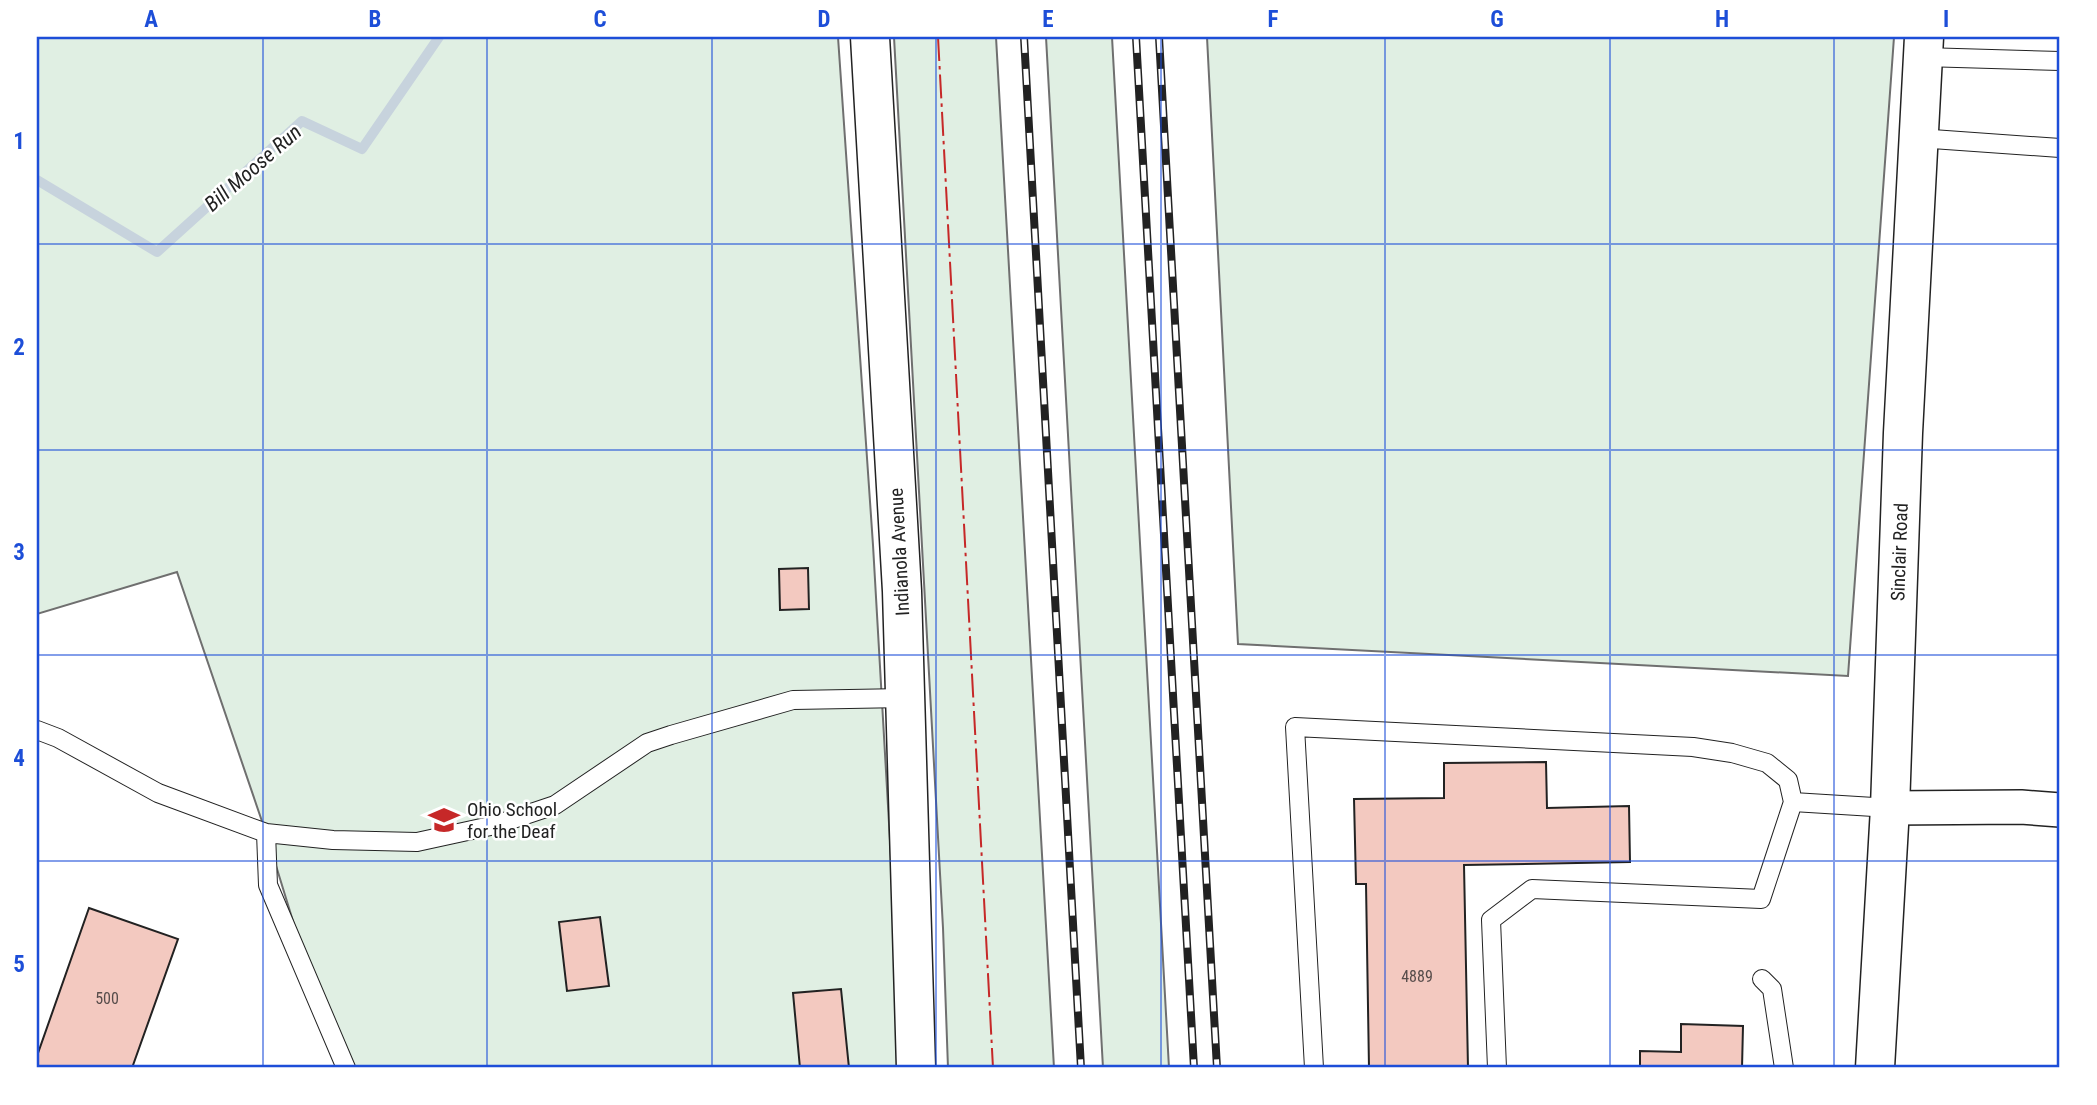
<svg xmlns="http://www.w3.org/2000/svg" width="2097" height="1105" font-family="'Roboto Condensed',sans-serif">
	<rect width="100%" height="100%" fill="#fff"/>
	<path fill="#e0efe3" stroke="#6f6f6f" stroke-width="2" d="M37 37H838L873 545 896 945 897 1068H338L266 833 177 572 37 614Z
		M894 37H996L1054 1068H948L943 928Z
		M1046 37H1112L1169 1068H1103Z
		M1207 37H1894L1848 676 1238 644Z"/>
	<g fill="none" stroke-linecap="round" stroke-linejoin="round">
		<path stroke="#c7d3dd" stroke-width="10" d="M37 180 157 252 302 121 362 149 439 37"/>
	</g>
	<path fill="#f3c9c0" stroke="#222" stroke-width="2" d="M808 568 809 609 780 610 779 569Z
		M1546 762 1547 808 1629 806 1630 862 1464 865 1468 1068H1369L1366 884H1356L1354 799 1444 798V763Z
		M89 908 178 939 132 1068H37V1056Z
		M600 917 609 986 567 991 559 922Z
		M841 989 849 1068H800L793 993Z
		M1681 1024 1743 1026 1742 1068H1640V1051L1681 1052Z"/>
	<g fill="none" stroke-linecap="round" stroke-linejoin="round">
		<g stroke="#222" stroke-width="20">
			<path id="service" d="M1923 57 2060 61
				M1918 138 2060 148
				M37 730 58 738 158 793 266 833 333 840 417 842 495 825 555 805 647 743 671 735 793 700 905 698
				M1793 802 1890 808
				M266 833 268 885 346 1068
				M1762 979 1772 989 1784 1068
				M1314 1068 1295 727 1693 747 1732 753 1767 763 1788 780 1793 802 1761 899 1532 889 1491 920 1497 1068"/>
		</g>
		<g stroke="#222" stroke-width="36">
			<path id="minor" d="M1890 808 2021 807 2060 810"/>
		</g>
		<g stroke="#222" stroke-width="41">
			<path id="secondary" d="M870 37 902 591 916 1068
				M1875 1068 1890 808 1903 433 1924 37"/>
		</g>
		<use href="#service" stroke="#fff" stroke-width="18"/>
		<use href="#minor" stroke="#fff" stroke-width="33"/>
		<use href="#secondary" stroke="#fff" stroke-width="38"/>
		<g stroke="#222" stroke-width="8">
			<path id="rail" d="M1024 37 1081 1068
				M1136 37 1194 1068
				M1159 37 1217 1068"/>
		</g>
		<use href="#rail" stroke="#fff" stroke-width="5" stroke-dasharray="16" stroke-linecap="butt"/>
		<path stroke="#c62828" stroke-width="2" stroke-dasharray="24 5 3.5 5" stroke-linecap="butt" d="M938 37 993 1068"/>
	</g>
	<path fill="none" stroke="#1d4ed8" stroke-width="2" stroke-opacity="0.55" d="M263 37V1068M487 37V1068M712 37V1068M936 37V1068M1161 37V1068M1385 37V1068M1610 37V1068M1834 37V1068M37 244H2060M37 450H2060M37 655H2060M37 861H2060"/>
	<defs>
		<g id="school-bare" transform="scale(2.415)"><path d="M0-5L7-2L0 1L-7-2ZM-4 1L0 2.5L4 1V4Q0 6-4 4Z" fill="#c62828" stroke="#fff" stroke-width="2.5" paint-order="stroke"/></g>
	</defs>
	<g fill-rule="evenodd">
		<use href="#school-bare" x="444" y="820"/>
	</g>
	<g text-anchor="middle" stroke-width="5" stroke-linejoin="round" paint-order="stroke">
		<g font-size="16" fill="#564c4a">
			<text x="1417" y="982">4889</text>
			<text x="107" y="1004">500</text>
		</g>
		<g font-size="19" fill="#222" stroke="#fff">
			<text transform="translate(899 552) rotate(-93)" y="7">Indianola Avenue</text>
			<text transform="translate(1899 552) rotate(-88)" y="7">Sinclair Road</text>
		</g>
		<g font-size="19" fill="#222" stroke="#fff" text-anchor="start">
			<text x="467" y="816">Ohio School<tspan x="467" dy="22">for the Deaf</tspan></text>
		</g>
		<g font-size="21" font-style="italic" fill="#222" stroke="#fff">
			<text transform="translate(253 168) rotate(-41)" y="7">Bill Moose Run</text>
		</g>
	</g>
	<rect width="2097" height="1105" fill="none" stroke="#ffffff" stroke-width="77"/>
	<rect x="38" y="38" width="2020" height="1028" fill="none" stroke="#1d4ed8" stroke-width="2.5"/>
	<g font-size="23" text-anchor="middle" font-weight="bold" fill="#1d4ed8">
		<text x="151" y="27">A</text>
		<text x="375" y="27">B</text>
		<text x="600" y="27">C</text>
		<text x="824" y="27">D</text>
		<text x="1048" y="27">E</text>
		<text x="1273" y="27">F</text>
		<text x="1497" y="27">G</text>
		<text x="1722" y="27">H</text>
		<text x="1946" y="27">I</text>
		<text x="19" y="149">1</text>
		<text x="19" y="355">2</text>
		<text x="19" y="560">3</text>
		<text x="19" y="766">4</text>
		<text x="19" y="972">5</text>
	</g>
</svg>
